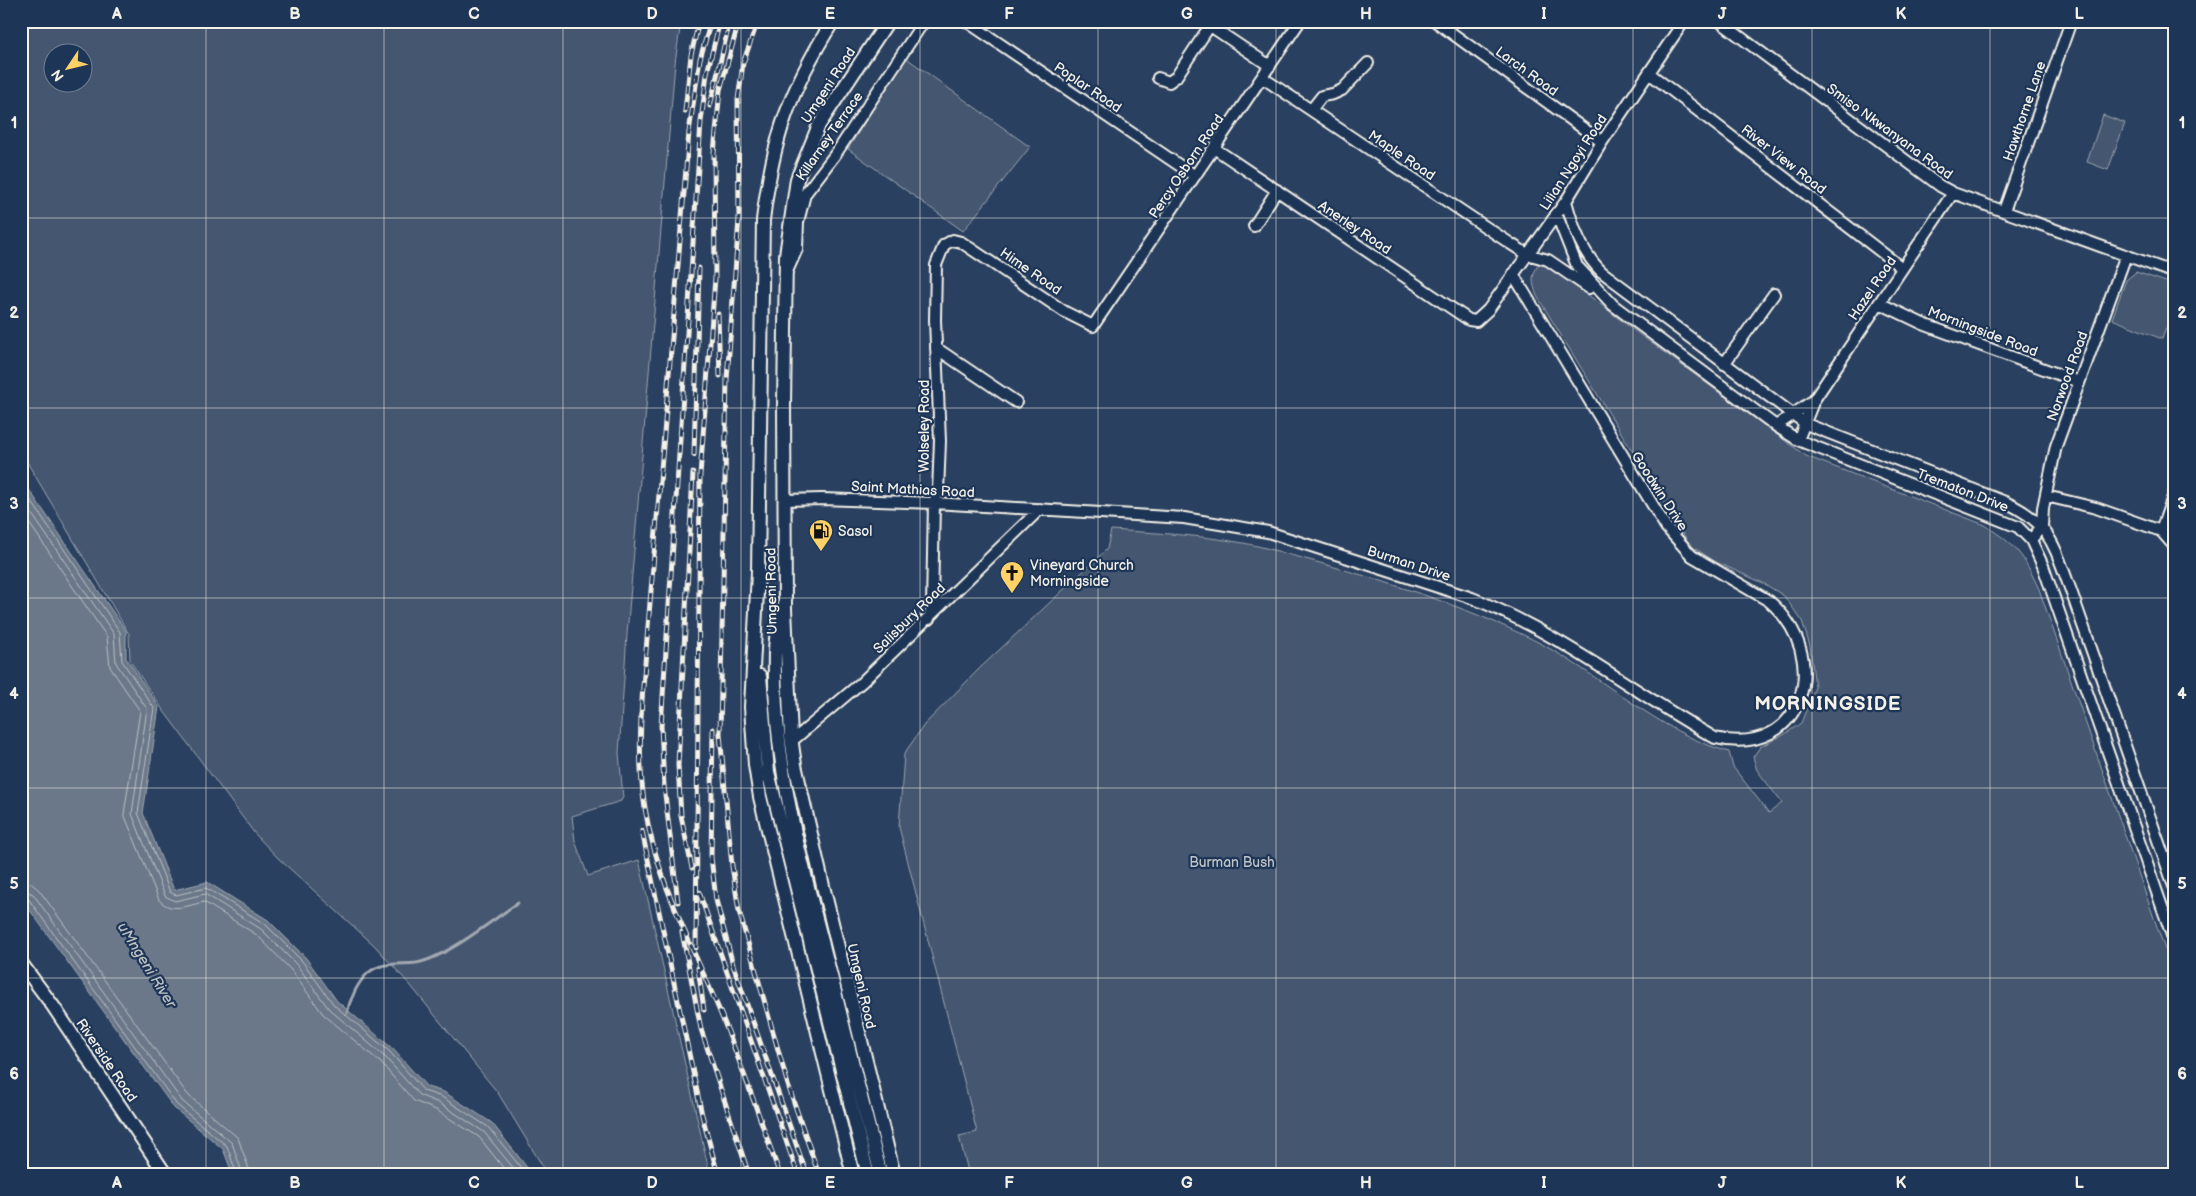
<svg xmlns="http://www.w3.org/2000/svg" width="2196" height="1196" font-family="'Balsamiq Sans',sans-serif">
	<rect width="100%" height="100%" fill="#2a4060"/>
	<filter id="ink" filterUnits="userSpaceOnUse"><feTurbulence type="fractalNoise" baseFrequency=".02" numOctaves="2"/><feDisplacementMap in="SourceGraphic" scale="10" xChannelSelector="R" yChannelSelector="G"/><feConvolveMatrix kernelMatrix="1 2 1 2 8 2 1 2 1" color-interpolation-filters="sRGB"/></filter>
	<g filter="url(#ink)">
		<path fill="#445771" stroke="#9ca4ac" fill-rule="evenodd" d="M21 21H681L675 63 627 634 619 753 623 797 621 801 572 816 575 841 588 876 639 860 710 1175H548L498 1093 411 986 374 945 278 858 255 834 163 710 130 661 129 634 21 452ZM82 52V82H52V52Z
			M905 57 1030 147 963 231 848 149Z
			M2103 115 2125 123 2108 170 2087 162Z
			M1548 264 1631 328 1806 456 1985 525C2019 548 2022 553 2039 589L2175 978V1175H969L959 1136 977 1132 899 827 904 754 924 725 980 668 1107 549 1111 530C1155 533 1200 535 1243 543 1266 547 1290 555 1313 561 1385 581 1462 605 1530 638 1596 670 1658 733 1729 752L1733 767 1769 813 1782 803 1757 770 1753 757 1760 747 1785 734 1801 723 1815 687 1810 646 1802 621 1784 596 1763 583 1716 562 1690 545 1537 296C1532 282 1531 277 1538 265Z
			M2136 272 2175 285V304L2162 339 2112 319 2126 280Z"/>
		<path fill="#6a788a" stroke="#a1a8b0" d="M21 478 126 631V658L159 707 143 813 174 890 207 882 268 920 306 958 337 1001 393 1049 427 1087 444 1092 492 1123 533 1175H233L223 1149 174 1108 21 898Z"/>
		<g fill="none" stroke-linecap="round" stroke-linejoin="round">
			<path stroke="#bdc1c2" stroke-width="1" d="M21 486 120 632 122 661 154 708 138 813 170 892 176 895 206 888 265 924 302 961 334 1005 390 1052 424 1091 442 1097 488 1127 527 1175
				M21 498 114 634 116 663 147 709 132 814 165 896 175 901 205 894 261 929 297 965 329 1009 385 1057 419 1095 439 1103 484 1132 519 1175
				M21 511 107 637 110 667 140 711 124 814 159 900C172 914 188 905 204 902L257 935 291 970 323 1014 380 1062 414 1101 436 1110 479 1137 509 1175
				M21 882 32 884 39 890 188 1095 238 1138 251 1175
				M21 889 33 894 182 1101 232 1143 243 1175
				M21 895 27 897 177 1105 227 1146 237 1175"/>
			<path stroke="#a1a8b0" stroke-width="3" d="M347 1013C350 999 358 982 368 973 382 961 400 965 416 963 446 958 492 920 518 903"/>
			<g stroke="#f4f1e8" stroke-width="14">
				<path id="minor" d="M966 21 1195 176
					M1203 21 1270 66
					M1435 21 1602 142
					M1719 21 1940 186 1953 193 2175 273
					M1649 73 1902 268
					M1158 78 1169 82 1176 77 1213 21
					M1263 78 1511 244 1527 254 1548 260 1589 288
					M1311 110 1322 96 1333 94 1342 90 1368 63
					M1214 148 1469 320 1476 321 1488 310 1566 201 1602 142 1684 21
					M1566 201C1573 227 1582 253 1602 272L1806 424 2005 502C2050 522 2054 546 2070 588L2175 889
					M2004 211 2071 21
					M1556 213 1577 266 1613 305 1776 426 1798 440 2018 527 2031 540 2043 566 2175 944
					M1254 226 1277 190
					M785 276 797 249 798 222 805 194 837 152 924 21
					M1879 303 1923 324 2079 382
					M936 348 1016 402
					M1724 364 1774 294
					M1776 426 1814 400
					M1798 440 1814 400 1953 193
					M2046 496 2096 508 2161 531 2175 547
					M786 500 822 499 934 503 1184 518 1268 532 1472 598C1560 633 1633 692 1715 738 1805 759 1833 656 1769 601L1692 556 1666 527 1513 274
					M2161 531 2175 491
					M2031 540 2042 526 2043 508 2056 446 2126 255
					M929 619 932 606 934 503 938 492 940 441 935 320 936 265 944 245 953 240 961 242 1065 312 1093 326 1300 21
					M792 741 862 682 1040 509"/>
			</g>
			<g stroke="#f4f1e8" stroke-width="16">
				<path id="major" d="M833 21C789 91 773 138 763 220L758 572 751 707 755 765 760 797 853 1175
					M888 21 819 125 797 179 786 255 784 405 785 609 791 737 795 765 823 886 894 1175
					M782 616C773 637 775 660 775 683 777 784 807 882 832 980 848 1045 864 1110 881 1175
					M760 676 768 772 868 1175
					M21 963 53 1006 166 1175"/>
			</g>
			<use href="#minor" stroke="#1d3557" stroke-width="10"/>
			<use href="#major" stroke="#1d3557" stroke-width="12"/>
			<g stroke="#f4f1e8" stroke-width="5">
				<path id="rail" d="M711 21 700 59 689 132 644 675C640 720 638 764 645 808 656 878 691 943 718 1007 741 1062 760 1119 780 1175
					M758 21 743 63 738 100 739 219 727 379 720 734 732 866 739 911 788 1085 819 1175
					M710 106 727 33
					M685 111 691 55 699 21
					M718 314 720 376
					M694 455 699 268
					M713 729 711 857 716 900 733 965 807 1175
					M642 831 702 1115 718 1175
					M692 868 681 816 678 765 693 473
					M699 892 798 1175
					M678 902 664 786 661 726 701 122 707 73 720 21
					M682 932 701 1029 749 1175
					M696 948 700 475 715 278 714 153 720 90 739 21
					M698 968 704 1010"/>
			</g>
			<use href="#rail" stroke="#1d3557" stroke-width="3" stroke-dasharray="9" stroke-linecap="butt"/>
		</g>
	</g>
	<path fill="none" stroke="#f4f1e8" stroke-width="1" stroke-opacity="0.55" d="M206 21V1175M384 21V1175M563 21V1175M741 21V1175M920 21V1175M1098 21V1175M1276 21V1175M1455 21V1175M1633 21V1175M1812 21V1175M1990 21V1175M21 218H2175M21 408H2175M21 598H2175M21 788H2175M21 978H2175"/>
	<defs>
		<g id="fuel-pin" transform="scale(1.25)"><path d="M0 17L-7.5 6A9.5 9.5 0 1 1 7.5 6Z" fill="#ffd166" stroke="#1d3557"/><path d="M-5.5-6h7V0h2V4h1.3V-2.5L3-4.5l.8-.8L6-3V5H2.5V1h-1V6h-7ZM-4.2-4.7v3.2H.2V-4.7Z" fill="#111"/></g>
		<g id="church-pin" transform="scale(1.25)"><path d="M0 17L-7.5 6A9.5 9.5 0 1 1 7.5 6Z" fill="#ffd166" stroke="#1d3557"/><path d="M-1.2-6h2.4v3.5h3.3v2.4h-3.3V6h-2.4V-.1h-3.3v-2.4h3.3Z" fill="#111"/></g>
	</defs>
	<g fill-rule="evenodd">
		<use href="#fuel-pin" x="821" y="531"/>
		<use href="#church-pin" x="1012" y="573"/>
	</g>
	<g text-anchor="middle" stroke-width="4.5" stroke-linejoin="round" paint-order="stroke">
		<g font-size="14" fill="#f4f1e8" stroke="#1d3557">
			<text transform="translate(1527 71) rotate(36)" y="5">Larch Road</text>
			<text transform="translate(828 85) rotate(-57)" y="5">Umgeni Road</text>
			<text transform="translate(1088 87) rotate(34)" y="5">Poplar Road</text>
			<text transform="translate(2024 111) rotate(-71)" y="5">Hawthorne Lane</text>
			<text transform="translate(1890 131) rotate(36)" y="5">Smiso Nkwanyana Road</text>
			<text transform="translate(829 136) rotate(-55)" y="5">Killarney Terrace</text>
			<text transform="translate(1402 155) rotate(34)" y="5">Maple Road</text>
			<text transform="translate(1784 159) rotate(38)" y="5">River View Road</text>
			<text transform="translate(1573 162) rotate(-57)" y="5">Lilian Ngoyi Road</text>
			<text transform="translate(1186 166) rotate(-56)" y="5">Percy Osborn Road</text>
			<text transform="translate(1355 227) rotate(34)" y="5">Anerley Road</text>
			<text transform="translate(1031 271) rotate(35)" y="5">Hime Road</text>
			<text transform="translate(1872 288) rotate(-56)" y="5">Hazel Road</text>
			<text transform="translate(1983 331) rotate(21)" y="5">Morningside Road</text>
			<text transform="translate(2067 376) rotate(-70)" y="5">Norwood Road</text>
			<text transform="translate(924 426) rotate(-90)" y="5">Wolseley Road</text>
			<text transform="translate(913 489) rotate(3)" y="5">Saint Mathias Road</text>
			<text transform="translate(1963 490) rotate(21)" y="5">Trematon Drive</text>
			<text transform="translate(1660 491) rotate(57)" y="5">Goodwin Drive</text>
			<text transform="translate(1409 563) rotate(18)" y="5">Burman Drive</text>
			<text transform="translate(771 591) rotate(-91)" y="5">Umgeni Road</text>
			<text transform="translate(909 618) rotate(-44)" y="5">Salisbury Road</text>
			<text transform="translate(862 986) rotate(77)" y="5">Umgeni Road</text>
			<text transform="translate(107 1060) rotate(56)" y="5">Riverside Road</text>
		</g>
		<g font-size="14" fill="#f4f1e8" stroke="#1d3557" text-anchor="start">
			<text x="838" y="536">Sasol</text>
			<text x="1030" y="570">Vineyard Church<tspan x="1030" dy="16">Morningside</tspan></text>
		</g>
		<g font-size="14" fill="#bfc3c4" stroke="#1d3557">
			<text x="1232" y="867">Burman Bush</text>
		</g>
		<g font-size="15" font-style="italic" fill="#bdc1c2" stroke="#1d3557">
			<text transform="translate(147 965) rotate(58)" y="5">uMngeni River</text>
		</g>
		<g font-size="19" font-weight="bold" letter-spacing="1" fill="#f4f1e8" stroke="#1d3557">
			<text x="1828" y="710">MORNINGSIDE</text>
		</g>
	</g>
	<rect width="2196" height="1196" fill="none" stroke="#1d3557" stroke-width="55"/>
	<g transform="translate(68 68) rotate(235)"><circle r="24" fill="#1d3557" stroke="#738091"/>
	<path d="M0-4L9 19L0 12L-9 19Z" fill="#ffd166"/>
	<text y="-8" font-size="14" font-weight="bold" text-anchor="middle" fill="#f4f1e8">N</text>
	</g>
	<rect x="28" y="28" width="2140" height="1140" fill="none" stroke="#f4f1e8" stroke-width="2"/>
	<g font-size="16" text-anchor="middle" font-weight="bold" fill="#f4f1e8">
		<text x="117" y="19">A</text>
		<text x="295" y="19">B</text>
		<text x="474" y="19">C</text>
		<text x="652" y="19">D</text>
		<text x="830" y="19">E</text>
		<text x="1009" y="19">F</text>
		<text x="1187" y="19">G</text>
		<text x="1366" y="19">H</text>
		<text x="1544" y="19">I</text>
		<text x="1722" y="19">J</text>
		<text x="1901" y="19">K</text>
		<text x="2079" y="19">L</text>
		<text x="14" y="128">1</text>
		<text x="2182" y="128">1</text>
		<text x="14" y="318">2</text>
		<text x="2182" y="318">2</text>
		<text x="14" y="509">3</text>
		<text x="2182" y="509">3</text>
		<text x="14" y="699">4</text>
		<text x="2182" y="699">4</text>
		<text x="14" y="889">5</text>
		<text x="2182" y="889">5</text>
		<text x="14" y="1079">6</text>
		<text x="2182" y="1079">6</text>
		<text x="117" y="1188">A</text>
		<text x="295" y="1188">B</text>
		<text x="474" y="1188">C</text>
		<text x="652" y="1188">D</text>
		<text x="830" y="1188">E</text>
		<text x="1009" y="1188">F</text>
		<text x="1187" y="1188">G</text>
		<text x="1366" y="1188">H</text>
		<text x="1544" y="1188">I</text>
		<text x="1722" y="1188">J</text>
		<text x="1901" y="1188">K</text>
		<text x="2079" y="1188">L</text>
	</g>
</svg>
